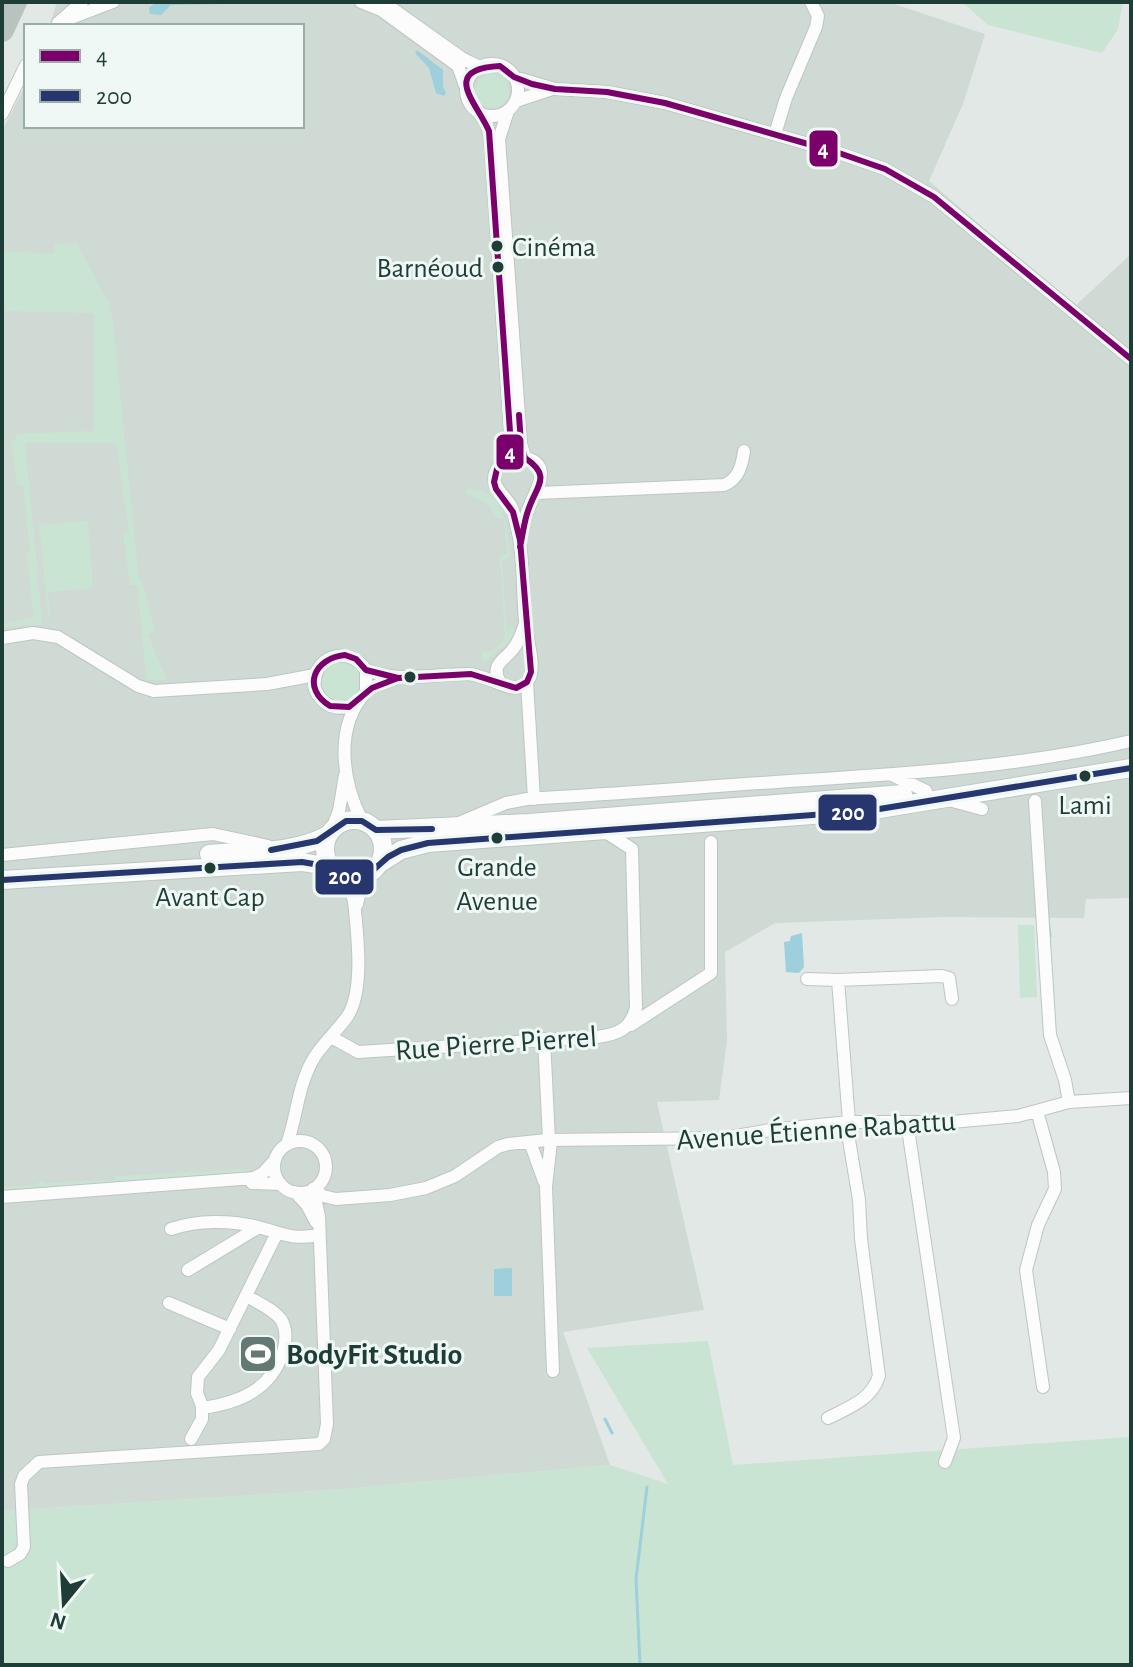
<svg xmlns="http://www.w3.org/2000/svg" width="1133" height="1667" font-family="'Alegreya Sans',sans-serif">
	<rect width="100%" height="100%" fill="#e2e8e5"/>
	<path fill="#cfdad5" d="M57 2H888L985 34 963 104 929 181 1075 306 1131 254V898L1086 899 1084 918 945 917 775 923 725 952 727 1041 719 1100 657 1102 704 1310 563 1332 610 1465 333 1490 2 1511V131L26 84V126H302V26H49Z"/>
	<path fill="#c9e4d2" d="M962 2H1123L1118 29 1102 53 988 25Z
		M475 91a17 17 0 1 1 34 0a17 17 0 1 1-34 0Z
		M77 243 109 303 113 322 139 581H142L155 631 148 635 167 680H147L146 677 137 585H130L123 533 129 532 116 443H25L42 621 40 625 2 627V624L34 617 26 551H30L23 485H17L11 441 15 440 17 434 94 431V313L2 311V251L54 254 55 244Z
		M466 489C503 488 509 526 510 556L502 562 507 630 513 627C514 643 496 651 485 661H482V652L493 650 505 640 500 555 507 554 504 518H496L488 504 466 494Z
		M88 521 93 588 48 592 51 620 48 616 39 525Z
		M322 682a20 20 0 1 1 40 0a20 20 0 1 1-40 0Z
		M1018 925H1034L1037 997 1020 998Z
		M251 1169 248 1173 2 1190V1187L36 1185 42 1179 43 1183 115 1180V1176Z
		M708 1341 733 1465 1131 1437V1665H2V1511L333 1490 610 1465 668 1484 587 1348Z"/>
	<path fill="#9dd0dc" d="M156 2H307L171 5 161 15 150 14 149 8Z
		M417 50 443 70V87L446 93 444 96 436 93 429 68 415 53Z
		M802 933 804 967 799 973 786 972 784 942 790 941 791 936Z
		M512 1268V1296H494V1269Z"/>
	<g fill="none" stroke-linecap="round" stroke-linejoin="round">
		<path stroke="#9dd0dc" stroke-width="3" d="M1047 913 1050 936
			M605 1419 612 1433
			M640 1665 636 1579 647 1487"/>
		<g stroke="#bfc5c3" stroke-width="14">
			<path id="minor" d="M82 2 58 23 113 2
				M361 2 381 10 458 66 466 88
				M383 2 463 59 480 67
				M466 90a26 26 0 1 1 52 0a26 26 0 1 1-52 0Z
				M514 77 555 89 607 92 665 103 836 152 885 169 934 197 1131 359
				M516 101 552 89
				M508 111 499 139 521 444 525 458
				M2 114 26 65
				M480 114 487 125 490 138 511 446 509 458
				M775 134 786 98 816 27 818 16 811 2
				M537 493 724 485C739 479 742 465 744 451
				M2 638 33 633 58 637 138 686 154 691 267 684 315 675
				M366 670C399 683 433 674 468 674 484 674 508 691 519 687 525 685 530 680 531 674 534 658 526 636 525 620 522 588 524 554 516 523 515 518 514 511 511 506 503 493 485 482 500 465 506 458 513 456 522 457 555 463 536 489 530 505 525 516 522 528 520 540
				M500 682C490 664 504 661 513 649 519 642 522 633 525 624
				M527 682 534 799
				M357 703C339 713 323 707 315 689 310 657 348 643 366 670V691
				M892 775 926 791
				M949 800 982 809
				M1035 801 1050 1035 1065 1080 1069 1102
				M362 821C342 781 334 727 366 692 373 685 386 682 394 679
				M459 823 506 803 527 799C620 794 713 786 806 780 915 773 1024 766 1131 741
				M332 829 339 811 345 775
				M2 855 213 834 268 846
				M357 904 361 888 371 872
				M807 979 838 980 942 976 949 978 952 999
				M838 980 849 1122
				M631 1025 711 973V842
				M331 1037 358 1052 597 1037C618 1034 630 1030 636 1008L632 849 604 831
				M544 1039 549 1140
				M1037 1111 1054 1172 1055 1189 1038 1225 1026 1270 1043 1387
				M907 1122 954 1438 945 1462
				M551 1141 546 1187 553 1371
				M274 1167a26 26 0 1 1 52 0a26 26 0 1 1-52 0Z
				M530 1142 544 1181
				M287 1144C296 1120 297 1094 307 1072 315 1050 334 1035 347 1017 365 991 357 932 354 901L350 888 339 874
				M252 1183 281 1184
				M313 1189 323 1196 336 1199 390 1195 426 1188 455 1176 498 1147 508 1144 547 1140 725 1138 770 1130 849 1122H952L1018 1116 1069 1102 1131 1098
				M295 1192 307 1205 316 1222
				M2 1197 254 1178 263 1173 274 1161
				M171 1229C198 1220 230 1220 258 1227 285 1234 290 1240 319 1235
				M188 1270 259 1227
				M169 1303 230 1329
				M202 1408C239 1403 271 1390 283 1352 286 1342 287 1331 282 1321 275 1310 258 1303 247 1296
				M828 1418C850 1407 871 1400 879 1376L861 1239 859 1200 846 1122
				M191 1439 202 1419V1406L197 1393 198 1377 219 1350 277 1233
				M8 1561 20 1554 24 1547 21 1484 24 1476 39 1462 319 1444 324 1439 327 1424 319 1216 313 1189"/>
		</g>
		<g stroke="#bdc6c3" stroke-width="20">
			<path id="secondary" d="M325 849a29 29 0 1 1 58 0a29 29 0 1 1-58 0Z
				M376 830 529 823 903 794
				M209 854C249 851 293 854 328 835
				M379 864 401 850 428 843 867 811 1131 768
				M2 880 302 862 331 867"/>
		</g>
		<g stroke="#bbc5c2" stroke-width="24">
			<path id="motorway" d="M2 30 15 2"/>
		</g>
		<use href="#minor" stroke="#fbfcfb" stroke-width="12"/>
		<use href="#secondary" stroke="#fbfcfb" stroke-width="18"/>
		<use href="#motorway" stroke="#b8c3c0" stroke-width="22"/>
		<g stroke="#eff8f4" stroke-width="12">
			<path id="bus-1" d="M519 415 521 444 525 458C552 476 537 485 529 508 524 520 523 534 520 547
				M345 655 356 659 366 670 398 678 372 688 349 707 330 706C301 688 314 658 345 655Z
				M398 678 471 674 516 688 527 682 531 672 520 540 513 512 496 489 494 482 497 469 509 458 511 446 489 131C477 103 439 69 500 66L514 77 532 84 555 89 607 92 665 103 836 152 885 169 934 197 1131 359"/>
		</g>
		<g stroke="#eff8f4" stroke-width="12">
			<path id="bus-2" d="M271 850 317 841 346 821H362L376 830 432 829
				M2 880 302 862 331 867 345 877H358L371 872 388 857 401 850 428 843 867 811 1131 768"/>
		</g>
		<use href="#bus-1" stroke="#7b006b" stroke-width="6"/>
		<use href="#bus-2" stroke="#283670" stroke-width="6"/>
	</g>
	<defs>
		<g id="stadium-square" transform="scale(2)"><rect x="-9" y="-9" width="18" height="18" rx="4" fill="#637973" stroke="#eff8f4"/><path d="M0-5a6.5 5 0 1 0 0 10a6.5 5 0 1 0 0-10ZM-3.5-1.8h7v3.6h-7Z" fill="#fff"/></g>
	</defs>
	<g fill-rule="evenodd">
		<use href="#stadium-square" x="258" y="1354"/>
	</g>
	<g fill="#1e3d36" stroke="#eff8f4" stroke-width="3">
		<circle cx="497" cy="246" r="7"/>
		<circle cx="498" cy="267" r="7"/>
		<circle cx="410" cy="677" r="7"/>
		<circle cx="1085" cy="776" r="7"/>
		<circle cx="497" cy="838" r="7"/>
		<circle cx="210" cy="868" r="7"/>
	</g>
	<g text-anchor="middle" stroke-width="6" stroke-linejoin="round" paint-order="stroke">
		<g font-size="28" fill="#1e3d36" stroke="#eff8f4">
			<text x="512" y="256" text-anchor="start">Cinéma</text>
			<text x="483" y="277" text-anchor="end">Barnéoud</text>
			<text x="1085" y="814">Lami</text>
			<text x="497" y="876">Grande<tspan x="497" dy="34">Avenue</tspan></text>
			<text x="210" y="906">Avant Cap</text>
		</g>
		<g font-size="30" fill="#1e3d36" stroke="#eff8f4">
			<text transform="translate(496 1043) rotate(-4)" y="10">Rue Pierre Pierrel</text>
			<text transform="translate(816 1130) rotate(-4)" y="10">Avenue Étienne Rabattu</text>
		</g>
		<g font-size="30" font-weight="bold" fill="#1e3d36" stroke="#eff8f4" text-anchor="start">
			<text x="286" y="1364">BodyFit Studio</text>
		</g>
	</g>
	<g stroke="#eff8f4" stroke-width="3">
		<rect x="808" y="129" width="31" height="39" rx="8" fill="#7b006b"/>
		<rect x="495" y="433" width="30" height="38" rx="8" fill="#7b006b"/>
		<rect x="817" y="793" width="61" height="39" rx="8" fill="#283670"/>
		<rect x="314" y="858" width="61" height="38" rx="8" fill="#283670"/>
	</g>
	<g font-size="22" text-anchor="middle" font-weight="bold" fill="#fff">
		<text x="823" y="156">4</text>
		<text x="510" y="460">4</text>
		<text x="848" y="820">200</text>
		<text x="345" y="884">200</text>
	</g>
	<rect width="1133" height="1667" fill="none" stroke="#1e3d36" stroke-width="8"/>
	<rect x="24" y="24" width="280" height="104" fill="#eff8f4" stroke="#9bada8" stroke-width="2"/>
	<rect x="40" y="50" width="40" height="12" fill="#7b006b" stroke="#9bada8" stroke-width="2"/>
	<text x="96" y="64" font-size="24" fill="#1e3d36">4</text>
	<rect x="40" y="90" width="40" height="12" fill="#283670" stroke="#9bada8" stroke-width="2"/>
	<text x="96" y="104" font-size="24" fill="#1e3d36">200</text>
	<g transform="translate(64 1603) rotate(198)" stroke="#eff8f4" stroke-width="6" paint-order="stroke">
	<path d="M0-6L14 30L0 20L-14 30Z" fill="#1e3d36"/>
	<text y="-12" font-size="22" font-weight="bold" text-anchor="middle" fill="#1e3d36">N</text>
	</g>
</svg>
